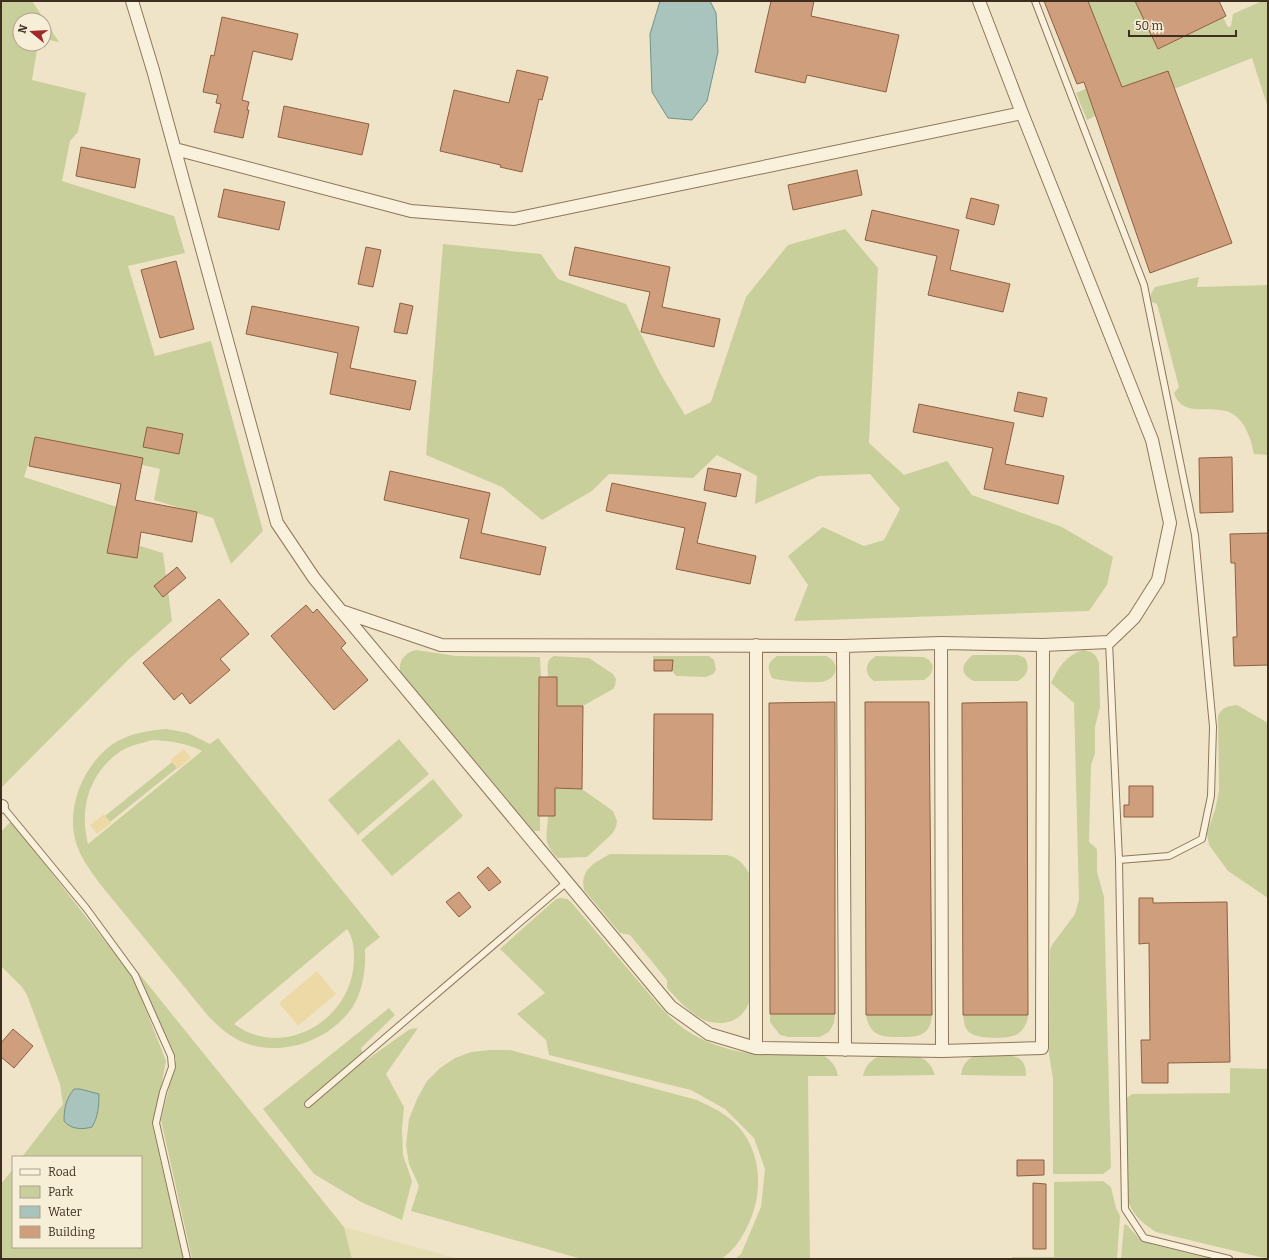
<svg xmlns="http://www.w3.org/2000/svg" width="1269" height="1260" font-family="Bitter,serif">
	<rect width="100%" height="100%" fill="#f0e4c8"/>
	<path fill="#e6deb5" d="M344 1227 459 1259H350Z"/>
	<path fill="#c9cf9b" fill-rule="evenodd" d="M1 1H32L59 42 44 39V20H20V44H38L32 80 86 93 78 132 70 141 62 181 174 216 185 253 128 266 155 356 211 341 263 531 231 564 213 518 154 500 160 469 36 440 24 477 120 508 111 537 163 553 172 621 128 660 1 788Z
		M1088 1H1135L1159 49 1223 17 1228 27 1231 26 1233 14 1262 1H1268V108L1252 58 1174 89 1090 99 1095 116 1087 120 1076 93 1105 80Z
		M845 229 878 268 869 443 904 475 947 461 972 495 1062 527 1113 557 1107 585 1089 611 794 621 808 585 788 556 823 527 864 546 884 540 900 509 870 474 819 476 755 504 757 476 717 455 693 478 609 474 592 491 542 520 502 487 426 455 443 244 541 254 558 279 626 304 660 373 685 415 711 402 746 297 788 245Z
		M1199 277 1197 287 1268 285V455L1254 454C1251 439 1245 419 1229 412 1210 405 1182 418 1174 393L1179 387 1157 304 1150 301 1151 294 1155 287Z
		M416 650 456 656 540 657 541 677 539 678 538 816H540V831H534L401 674C397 662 404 653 416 650Z
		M1083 650 1091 652 1096 656 1099 663 1100 707 1095 727V754L1091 765 1089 842 1097 849V872L1104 897 1111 1168 1103 1174H1053V1079L1049 1055 1050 950 1052 945 1075 914 1079 900 1074 703 1051 683C1058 668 1066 655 1083 650Z
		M973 655H1018L1025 658C1030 668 1028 675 1018 681H974C959 674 961 664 973 655Z
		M554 656 589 658 613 674 616 679 615 686 613 689 583 706H557V678L548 677C548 669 545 660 554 656Z
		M653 656H709L714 660 716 670 713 674 706 677 676 676 672 671V660H653Z
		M777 656H826C839 661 839 677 825 681 818 684 779 681 772 678 767 667 767 663 777 656Z
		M876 656 924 657 929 660 933 666C932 673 930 676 924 680L874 681C863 673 865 663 876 656Z
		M1237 705 1268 723V898L1228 871 1209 845 1207 833 1215 810 1219 791 1218 716C1222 707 1228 706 1237 705Z
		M167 729 188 733 210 744 218 738 380 937 365 949C366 969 363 991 352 1008 327 1043 279 1058 240 1041 228 1035 218 1026 209 1017L100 884C90 870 79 856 75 839 67 806 83 767 110 746 126 734 148 730 167 729ZM153 740C171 741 186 743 202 751L88 844C79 808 89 773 121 751 130 745 142 743 153 740ZM347 929C353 937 354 948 354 958 354 1019 284 1061 234 1024Z
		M399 739 429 774 358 835 328 800Z
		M172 762 177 768 110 822 105 816Z
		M433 779 463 816 392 876 361 840Z
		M555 788 582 789 613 811 617 821 616 827 612 834 587 857 558 858C542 844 547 835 548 816H555Z
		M11 821 133 977 166 1061 156 1114 152 1124 183 1259H1V1184L13 1169V1247H141V1157H22L63 1104 60 1084 27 995 22 987 1 966V832Z
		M610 854 727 855C739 858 744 864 750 875V1000C744 1018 730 1026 711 1022 708 1021 705 1021 702 1019 689 1012 678 1000 667 988V980L630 935 620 933 584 890C580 869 594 863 610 854Z
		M561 898 567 899 571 902 656 1002C661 1008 666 1013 671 1018 694 1040 730 1053 762 1054 782 1055 803 1053 823 1055 832 1061 836 1066 838 1076H808L810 1259H735L741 1254 761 1207 765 1169 754 1138 725 1109 691 1090 549 1055 546 1040 517 1014 545 993 500 949 556 899Z
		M137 971 344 1227 352 1259H192L161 1120 176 1059Z
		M389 1008 395 1015 361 1048 365 1061 410 1029 418 1028 386 1074 404 1107 402 1130 403 1155 412 1181 402 1220 361 1202 314 1174 263 1109Z
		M770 1014H835L834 1023 829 1032 820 1037H788L780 1035 770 1022Z
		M866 1015H932C930 1036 919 1037 900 1037 881 1037 870 1036 866 1015Z
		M963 1015H1028C1028 1023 1022 1034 1013 1036 1003 1039 976 1039 969 1032 964 1028 964 1021 963 1015Z
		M489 1050H510L697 1100C707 1105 719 1110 729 1118 761 1143 765 1188 749 1223 742 1238 735 1250 721 1259H582L411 1211 419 1186 409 1164 406 1145 409 1119 417 1099 427 1081 440 1068 455 1058 471 1052Z
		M881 1055C904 1055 927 1049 935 1075L863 1076C866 1064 871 1060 881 1055Z
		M976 1055C987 1055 1013 1052 1021 1060 1025 1064 1026 1070 1026 1076L961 1075C962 1065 967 1059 976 1055Z
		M1230 1068 1268 1069V1259L1156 1232C1141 1223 1132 1213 1126 1197L1124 1100 1132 1094 1230 1093Z
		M1103 1181 1111 1187 1116 1208 1120 1216 1117 1259H1012V1257H1054V1182Z
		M1126 1224 1138 1237 1151 1244 1212 1259H1121L1124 1225Z"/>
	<path fill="#ecd9a5" d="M184 749 191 758 178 769 170 760Z
		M104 814 111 823 97 834 90 825Z
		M317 971 336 994 298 1026 279 1003Z"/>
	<path fill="#a9c4bc" stroke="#6f938a" d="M660 1H710L716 13 718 52 707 101 692 120 668 118 652 92 650 34Z
		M74 1089H80L99 1094C99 1106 98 1117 92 1127 82 1130 70 1129 64 1121 64 1108 66 1099 74 1089Z"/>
	<path fill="#cf9f7d" stroke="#8d5f41" d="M771 1H814L811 16 899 35 886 92 807 75 805 83 755 72Z
		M1044 1H1088L1122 87 1168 71 1232 243 1150 273 1084 82 1077 84Z
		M1135 1H1219L1226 16 1158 49Z
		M222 17 298 34 292 60 253 51 242 100 249 102 247 110H249L243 138 214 132 221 104 216 103 218 95 203 92 211 55 214 56Z
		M517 70 548 77 542 100 539 99 522 172 500 167 501 165 440 151 454 90 509 103Z
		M284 106 369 124 362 155 278 137Z
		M81 147 140 159 135 188 76 176Z
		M857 170 862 195 793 210 788 185Z
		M224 189 285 202 279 230 218 217Z
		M971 198 999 205 994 225 966 218Z
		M872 210 959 230 950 270 1010 284 1003 312 928 295 937 256 865 240Z
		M366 247 381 250 373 287 358 284Z
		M575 247 670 267 662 307 720 319 714 347 641 332 650 292 569 275Z
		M176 261 194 329 160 338 141 270Z
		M400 303 413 306 407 334 394 332Z
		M252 306 359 327 350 368 416 381 410 410 330 394 338 353 246 334Z
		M1018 392 1047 398 1043 417 1014 411Z
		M919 404 1014 423 1005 464 1064 476 1058 504 984 489 993 448 913 432Z
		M147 427 183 434 179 454 143 447Z
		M35 437 143 458 135 500 197 512 192 542 141 532 137 558 107 553 121 484 29 466Z
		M1232 457 1233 512 1200 513 1199 458Z
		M708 468 741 474 736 497 704 490Z
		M390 471 490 493 481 533 546 547 540 575 460 558 469 519 384 500Z
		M612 483 706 503 697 543 756 556 750 584 676 569 685 528 606 511Z
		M1268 533V665L1234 666 1233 637H1237L1235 563H1231L1230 534Z
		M177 567 186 578 163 597 154 586Z
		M219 599 249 634 220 659 230 670 190 704 182 693 174 700 143 663Z
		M306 605 313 613 317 609 346 643 341 648 368 680 334 710 271 636Z
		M654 660H673L672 671H654Z
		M539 677H557V706H583L582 789 555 788V816H538Z
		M835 702V1014H770L769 703Z
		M865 702H929L932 1015H866Z
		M1027 702 1028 1015H963L962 703Z
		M654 714H713L712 820 653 819Z
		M1129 786H1153V817H1124V805H1129Z
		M488 867 501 882 489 891 477 877Z
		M459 892 471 907 459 917 446 902Z
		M1139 898H1153V903L1227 902 1230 1062 1168 1063V1083H1142L1141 1040H1150L1149 943 1139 944Z
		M13 1029 33 1046 14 1068 1 1057V1043Z
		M1017 1160H1044V1175L1017 1176Z
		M1033 1183 1046 1184V1249H1033Z"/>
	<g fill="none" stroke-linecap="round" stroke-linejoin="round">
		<g stroke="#8d765c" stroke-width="8">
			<path id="lane" d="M1035 1 1144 285 1195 535 1213 727 1211 796 1202 839 1169 856 1119 860
				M1109 642 1119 860 1125 1209 1144 1238 1229 1259
				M2 806 86 908 135 975 171 1056 172 1067 163 1092 156 1123 187 1259
				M308 1104 567 882"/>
		</g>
		<g stroke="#8d765c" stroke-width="14">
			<path id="street" d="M132 1 153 70 277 523 314 578 341 611 441 645 843 646 941 643 1043 645 1109 642 1134 618 1158 580 1170 523 1152 440 1022 113 979 1
				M175 149 411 211 514 219 1022 113
				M342 612 671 1007 709 1034 756 1048 942 1051 1042 1048 1043 645
				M941 643 942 1051
				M756 645V1048
				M843 646 845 1050
				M1 807 2 806"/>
		</g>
		<use href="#lane" stroke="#faf1dc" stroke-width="6"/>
		<use href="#street" stroke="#faf1dc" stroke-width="12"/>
	</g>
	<rect width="1269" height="1260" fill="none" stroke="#3d2e20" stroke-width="4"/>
	<rect x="12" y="1156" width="130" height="92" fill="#f7eed8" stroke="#ada18e"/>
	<rect x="20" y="1169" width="20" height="6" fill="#faf1dc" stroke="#ada18e"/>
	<text x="48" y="1176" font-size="12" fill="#3d2e20">Road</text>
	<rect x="20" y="1186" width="20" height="12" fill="#c9cf9b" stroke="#ada18e"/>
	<text x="48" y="1196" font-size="12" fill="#3d2e20">Park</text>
	<rect x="20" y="1206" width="20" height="12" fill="#a9c4bc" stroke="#ada18e"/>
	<text x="48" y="1216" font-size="12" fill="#3d2e20">Water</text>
	<rect x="20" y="1226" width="20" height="12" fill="#cf9f7d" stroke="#ada18e"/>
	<text x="48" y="1236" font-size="12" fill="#3d2e20">Building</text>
	<g transform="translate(32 32) rotate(288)"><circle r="19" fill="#f7eed8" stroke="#ada18e"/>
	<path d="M0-3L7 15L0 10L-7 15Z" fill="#9e2a2b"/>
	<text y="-6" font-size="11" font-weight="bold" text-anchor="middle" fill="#3d2e20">N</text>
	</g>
	<path d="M1129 30v6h107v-6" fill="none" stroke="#3d2e20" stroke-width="2"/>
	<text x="1135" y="30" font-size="12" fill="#3d2e20" stroke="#f7eed8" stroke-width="3" paint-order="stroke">50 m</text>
</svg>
